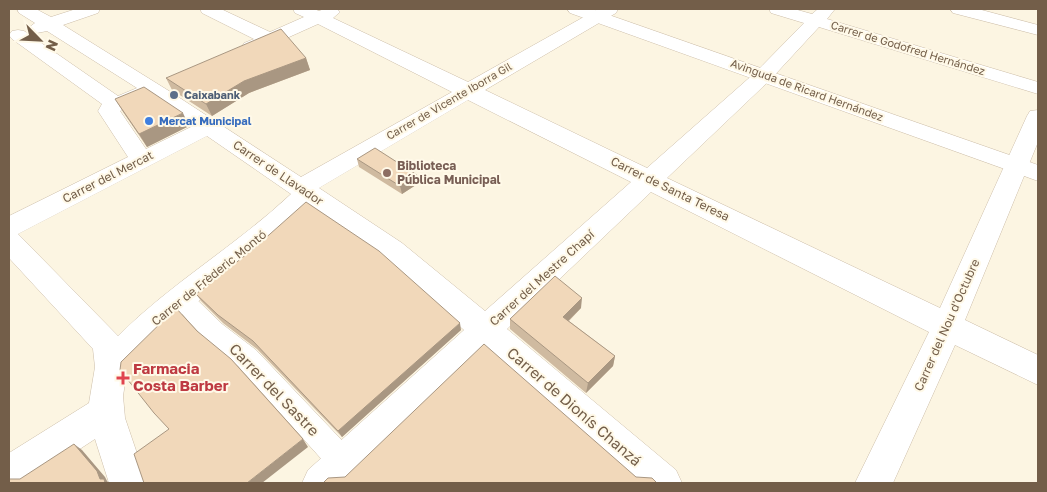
<svg xmlns="http://www.w3.org/2000/svg" width="1047" height="492" font-family="'Golos Text',sans-serif">
	<rect width="100%" height="100%" fill="#fcf5e2"/>
	<g fill="none" stroke-linecap="round" stroke-linejoin="round">
		<g stroke="#cdbea9" stroke-width="1">
			<path id="pedestrian" d="M181 289 189 292 222 324 256 350 353 452 357 462 353 472 343 476 333 472 238 366 204 338 173 304 169 298 173 292Z"/>
		</g>
		<g stroke="#cdbea9" stroke-width="1">
			<path id="minor" d="M17 9H36L51 17 76 9H100L98 13 63 25 169 91 301 177 452 92 318 24 258 51 251 53 244 51 242 47 244 43 254 39 202 13 200 9H221L270 32 304 17 295 13 293 9H314L319 11 324 9H337L340 12 333 18 468 82 598 9H618L616 13 485 90 647 168 757 71 804 23 771 13 769 9H794L812 14 818 9H835L827 19 1038 82V94L819 27 771 79 667 178 940 308 1027 116 1030 111 1038 110V142L965 320 1038 355V385L955 345 893 483H855L929 332 651 192 507 329 676 470 682 483H635L485 350 348 483H302L308 470 464 330 382 257 309 207 255 256 180 316 127 370 123 396 125 418 147 483H109L95 439 28 483H9V453L89 403 95 367 93 349 9 258V216L128 157 98 111 102 104 12 39 9 35 12 31 18 30 24 31 118 96 137 88 47 31 37 33 31 32 28 28 35 23 19 13ZM151 97 193 126 146 149 120 111ZM468 100 631 182 485 311 402 243 319 188ZM207 136 291 194C237 245 171 283 118 336L18 234Z
				M950 9H978L1038 25V35L953 13Z"/>
		</g>
		<g stroke="#cdbea9" stroke-width="1">
			<path id="tertiary" d="M567 9H592L1038 165V181L570 13Z"/>
		</g>
		<use href="#pedestrian" fill="#fff" fill-rule="evenodd"/>
		<use href="#minor" fill="#fff" fill-rule="evenodd"/>
		<use href="#tertiary" fill="#fff" fill-rule="evenodd"/>
	</g>
	<path fill="#cfbaa0" d="M306 58 310 70 249 93 212 116 172 90 166 78Z
		M115 99 189 126 147 147 123 112Z
		M357 159 419 183 402 194 359 167Z
		M196 294 461 330 342 437 257 349 223 323 201 301Z
		M581 308 569 321 615 356 613 366 586 393 510 329V319Z"/>
	<path fill="#a99782" d="M306 58 310 70 249 93 212 116 206 104 244 81Z
		M183 113 189 126 147 147 139 134Z
		M417 175 419 183 402 194 400 186Z
		M582 298 581 308 562 327 563 317Z
		M460 323 461 330 342 437 338 431Z
		M615 356 613 366 586 393 588 383Z
		M303 439 308 447 262 483H247Z
		M74 444 82 450 105 477 107 481 109 483H105L100 479Z"/>
	<path fill="#f1d8ba" stroke="#a99782" d="M281 29 306 58 244 81 206 104 166 78Z
		M144 87 183 113 139 134 115 99Z
		M375 148 417 175 400 186 357 159Z
		M306 202 379 251 460 323 338 431 253 341 218 315 196 294 252 250Z
		M555 276 582 298 563 317 615 356 588 383 510 319Z
		M176 308 197 331 231 359 303 439 247 483H144L134 454 169 429 154 413 120 370 121 362Z
		M484 344 636 477 652 478 657 483H323L328 478 345 477Z
		M74 444 97 471 100 479H104L105 483H9V479H20Z"/>
	<circle fill="#5c6f8a" stroke="#fff9e8" stroke-width="2" cx="174" cy="95" r="5"/>
	<circle fill="#3f7fe0" stroke="#fff9e8" stroke-width="2" cx="149" cy="121" r="5"/>
	<circle fill="#8d6e63" stroke="#fff9e8" stroke-width="2" cx="387" cy="173" r="5"/>
	<path fill="#e0444e" stroke="#fff9e8" stroke-width="2" d="M120.5 370.5h5v5h5v5h-5v5h-5v-5h-5v-5h5z"/>
	<g text-anchor="middle" stroke-width="4" stroke-linejoin="round" paint-order="stroke">
		<g font-size="11" fill="#735e49" stroke="#fff9e8">
			<text transform="translate(908 48) rotate(17)" y="4">Carrer de Godofred Hernández</text>
			<text transform="translate(807 90) rotate(20)" y="4">Avinguda de Ricard Hernández</text>
			<text transform="translate(449 101) rotate(-30)" y="4">Carrer de Vicente Iborra Gil</text>
		</g>
		<g font-size="11" font-weight="bold" fill="#4e5e75" stroke="#fff9e8" text-anchor="start">
			<text x="184" y="99">Caixabank</text>
		</g>
		<g font-size="11" font-weight="bold" fill="#366cbe" stroke="#fff9e8" text-anchor="start">
			<text x="159" y="125">Mercat Municipal</text>
		</g>
		<g font-size="12" font-weight="bold" fill="#785e54" stroke="#fff9e8" text-anchor="start">
			<text x="397" y="170">Biblioteca<tspan x="397" dy="14">Pública Municipal</tspan></text>
		</g>
		<g font-size="12" fill="#735e49" stroke="#fff9e8">
			<text transform="translate(278 173) rotate(34)" y="4">Carrer de Llavador</text>
			<text transform="translate(108 177) rotate(-27)" y="4">Carrer del Mercat</text>
			<text transform="translate(670 189) rotate(26)" y="4">Carrer de Santa Teresa</text>
			<text transform="translate(209 278) rotate(-39)" y="4">Carrer de Frèderic Montó</text>
			<text transform="translate(542 278) rotate(-42)" y="4">Carrer del Mestre Chapí</text>
			<text transform="translate(947 325) rotate(-66)" y="4">Carrer del Nou d'Octubre</text>
		</g>
		<g font-size="15" font-weight="bold" fill="#be3a42" stroke="#fff9e8" text-anchor="start">
			<text x="133" y="374">Farmacia<tspan x="133" dy="17">Costa Barber</tspan></text>
		</g>
		<g font-size="15" fill="#735e49" stroke="#fff9e8">
			<text transform="translate(274 390) rotate(46)" y="5">Carrer del Sastre</text>
			<text transform="translate(574 407) rotate(41)" y="5">Carrer de Dionís Chanzá</text>
		</g>
	</g>
	<rect width="1047" height="492" fill="none" stroke="#735e49" stroke-width="20"/>
	<g transform="translate(40 40) rotate(114)" stroke="#fff9e8" stroke-width="4" paint-order="stroke">
	<path d="M0-4L9 19L0 12L-9 19Z" fill="#735e49"/>
	<text y="-8" font-size="14" font-weight="bold" text-anchor="middle" fill="#735e49">N</text>
	</g>
</svg>
